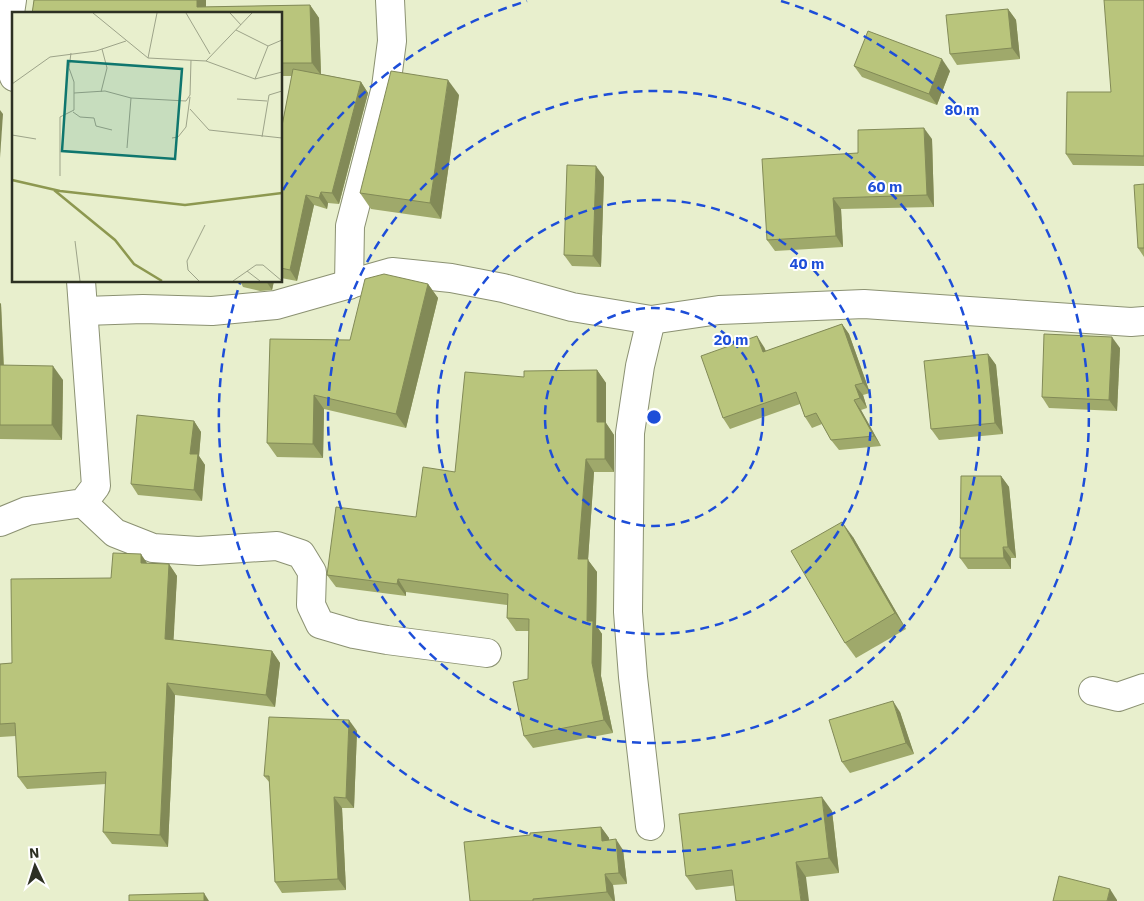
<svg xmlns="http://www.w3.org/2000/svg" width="1144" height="901" font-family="'IBM Plex Sans',sans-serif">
<rect width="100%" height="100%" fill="#e8efcd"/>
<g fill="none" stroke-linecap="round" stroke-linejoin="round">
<defs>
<g id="minor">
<path d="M12,0C8,24 5,54 14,77"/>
<path d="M349,285L350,226L386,87L392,41L390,0"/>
<path d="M85,311L143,309L212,311L276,305L392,272L451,278L503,288L572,307L651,320L719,310L864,304L1131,322L1144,321"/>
<path d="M83,503L115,533L153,548L198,551L277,546L301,554L312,572L311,605L320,624L354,634L387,640L487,653"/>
<path d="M0,522L27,511L83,503L96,486L81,281"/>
<path d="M1093,691L1118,697L1144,688"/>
<path d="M650,826L633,677L628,612L630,433L640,366L651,320"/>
</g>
</defs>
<!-- minor casing -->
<use href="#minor" stroke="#8b9172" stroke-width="30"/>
<!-- minor -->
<use href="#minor" stroke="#fff" stroke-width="28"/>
</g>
<!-- wall -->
<g fill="#9fa96b">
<path d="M34,0H206V7L310,5L319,18L321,74L361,82L368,93L339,204L328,203L327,209L314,205L297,281L281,278V131L292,76H281V14H32Z"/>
<path d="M1144,0V166L1073,165L1066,154L1111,92Z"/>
<path d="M1008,9L1016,20L1020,59L957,65L950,54Z"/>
<path d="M854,66L950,71L937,105L862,77Z"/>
<path d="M459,95L441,219L371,209L360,193Z"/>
<path d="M932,139L934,207L841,209L843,247L775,251L767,240L858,153Z"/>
<path d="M604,177L601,267L572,266L564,255Z"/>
<path d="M1138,248H1144V257Z"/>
<path d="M240,281H274L272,290L260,291L243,287Z"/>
<path d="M428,284L438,298L406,428L324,409L323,458L277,457L267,443L350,340Z"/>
<path d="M0,303L1,304L4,365L63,380L62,440L0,439Z"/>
<path d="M842,324L849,334L870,393L863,395L867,408L861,410L881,446L839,450L831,440L822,424L812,428L805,417L800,404L730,429L723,418L764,347L766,351Z"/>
<path d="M1120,348L1117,411L1049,408L1042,397Z"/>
<path d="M988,354L996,365L1003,434L939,440L931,429Z"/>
<path d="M597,370L606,383V423L614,435V472H594L588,560L597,572L596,625L602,634L601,676L613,733L533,748L524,736L528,679L529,631H516L507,618V605L406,592V596L336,587L327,575L416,517L455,472L524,377Z"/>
<path d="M194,421L201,432L199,456L205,465L202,501L138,495L131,484Z"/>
<path d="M1001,476L1009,487L1016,558H1011V569H968L960,558Z"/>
<path d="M853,537L906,629L856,658L845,643Z"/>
<path d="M148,564H169L177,576L173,640L272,651L280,663L275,707L175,695L168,847L112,844L103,832L106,784L27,789L18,777L16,736L0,737V664L12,663Z"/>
<path d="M900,712L914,754L850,773L842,762Z"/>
<path d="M357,731L354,808H342L346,890L282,893L275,882L270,783L264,776Z"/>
<path d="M832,811L839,873L696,890L686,876Z"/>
<path d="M601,827L609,838V840L623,850L627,884L613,885L615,901H470L530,835Z"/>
</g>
<!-- shaded-wall -->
<g fill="#828a57">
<path d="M197,0H206V14L197,7Z"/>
<path d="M310,5L319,18L321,75L312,63Z"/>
<path d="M1008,9L1016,20L1020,59L1012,48Z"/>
<path d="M942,59L950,71L937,105L929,94Z"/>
<path d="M448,80L459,95L441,219L430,203Z"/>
<path d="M361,82L368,93L339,204L332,193Z"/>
<path d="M0,110L3,114L0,158Z"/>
<path d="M924,128L932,139L934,207L927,195Z"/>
<path d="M596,166L604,177L601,267L593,256Z"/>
<path d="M321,192L328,203L327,209L319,198Z"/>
<path d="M306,195L314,205L297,281L290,270Z"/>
<path d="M833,198L841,209L843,247L836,236Z"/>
<path d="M266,281H274L272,290Z"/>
<path d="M428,284L438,298L406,428L396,414Z"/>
<path d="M0,303L1,304L4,379L0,373Z"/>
<path d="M842,324L849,334L870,393L863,383Z"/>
<path d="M757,336L764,347L770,362L763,352Z"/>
<path d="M1112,337L1120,348L1117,411L1109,400Z"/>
<path d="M988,354L996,365L1003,434L995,423Z"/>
<path d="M53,366L63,380L62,440L52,425Z"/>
<path d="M597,370L606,383V423L614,435V472L605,459L597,422Z"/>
<path d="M855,385L863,395L867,408L860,398Z"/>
<path d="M314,395L324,409L323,458L313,444Z"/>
<path d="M854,400L861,410L881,446L874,436Z"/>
<path d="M194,421L201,432L199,456L205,465L202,501L194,490L190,454Z"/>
<path d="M586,459L594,472L588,560L597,572L596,625L602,634L601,676L613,733L604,720L592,663L587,621L578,559Z"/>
<path d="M1001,476L1009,487L1016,558L1008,547Z"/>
<path d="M842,522L853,537L906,629L895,613Z"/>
<path d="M1003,547L1011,558V569L1004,558Z"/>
<path d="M141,554L149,566L141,563Z"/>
<path d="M169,564L177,576L173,651L165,639Z"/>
<path d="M398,579L406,592V596L397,584Z"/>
<path d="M272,651L280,663L275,707L266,695Z"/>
<path d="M167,683L175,695L168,847L160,835Z"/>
<path d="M893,701L900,712L914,754L906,743Z"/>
<path d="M349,720L357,731L354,808L346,798Z"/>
<path d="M334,797L342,808L346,890L338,879Z"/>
<path d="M822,797L832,811L839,873L829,858Z"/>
<path d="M601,827L609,838L610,852L602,841Z"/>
<path d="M616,839L623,850L627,884L619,873Z"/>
<path d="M796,862L806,877L809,901H801Z"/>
<path d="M605,874L613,885L615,901H613L607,892Z"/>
<path d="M1110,889L1117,900V901H1107Z"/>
<path d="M204,893L209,901H204Z"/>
</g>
<!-- building -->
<g fill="#b9c57c" stroke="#828a57">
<path d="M34,0H197V7L310,5L312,63H281V14H32Z"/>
<path d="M1104,0H1144V156L1066,154L1067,92H1111Z"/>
<path d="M1008,9L1012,48L950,54L946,15Z"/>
<path d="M868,31L942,59L929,94L854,66Z"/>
<path d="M293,69L361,82L332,193L321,192L319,198L306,195L290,270L281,268V131Z"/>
<path d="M391,71L448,80L430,203L360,193Z"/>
<path d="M924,128L927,195L833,198L836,236L767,240L762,159L858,153V130Z"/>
<path d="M567,165L596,166L593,256L564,255Z"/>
<path d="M1144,184V248H1138L1134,185Z"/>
<path d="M384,274L428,284L396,414L314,395L313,444L267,443L270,339L350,340L365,279Z"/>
<path d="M842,324L863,383L855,385L860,398L854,400L874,436L831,440L816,413L805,417L796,392L723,418L701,356L757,336L763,352Z"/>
<path d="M1044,334L1112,337L1109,400L1042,397Z"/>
<path d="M988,354L995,423L931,429L924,361Z"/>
<path d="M0,365L53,366L52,425H0Z"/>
<path d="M597,370V422H605V459H586L578,559H588L587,621H593L592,663L604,720L524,736L513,682L528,679L529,619L507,618L508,594L398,579L397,584L327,575L336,507L416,517L423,467L455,472L465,372L524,377V371Z"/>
<path d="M137,415L194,421L190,454H198L194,490L131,484Z"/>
<path d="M961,476H1001L1008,547H1003L1004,558H960Z"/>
<path d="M842,522L895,613L845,643L791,551Z"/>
<path d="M113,553L141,554V563L169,564L165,639L272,651L266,695L167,683L160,835L103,832L106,772L18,777L15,723L0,724V664L12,663L11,579L111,578Z"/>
<path d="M893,701L906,743L842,762L829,720Z"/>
<path d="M269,717L349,720L346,798L334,797L338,879L275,882L269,776H264Z"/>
<path d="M822,797L829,858L796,862L801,901H736L732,870L686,876L679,814Z"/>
<path d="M601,827L602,841L616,839L619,873L605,874L607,892L533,899V901H470L464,842L530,835V833Z"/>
<path d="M1059,876L1110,889L1107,901H1053Z"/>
<path d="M204,893V901H129V895Z"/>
</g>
<!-- distance rings -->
<g fill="none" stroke="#1d4ed8" stroke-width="2.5" stroke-dasharray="9 6">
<circle cx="654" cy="417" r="109"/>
<circle cx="654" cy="417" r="217"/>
<circle cx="654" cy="417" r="326"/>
<path d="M283 190A435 435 0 0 1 527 1M781 1A435 435 0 1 1 240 283"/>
</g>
<!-- overview -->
<g transform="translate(12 12)">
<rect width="270" height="270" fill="#e8efcd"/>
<path fill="none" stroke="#8d9850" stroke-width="2.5" d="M0,168L48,179L173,193L270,181M42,178L103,228L122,252L150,269"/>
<path fill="none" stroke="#9da389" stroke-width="1" d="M81,1L136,46L194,49L243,67L270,60M174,1L198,42M218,1L229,13M224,18L256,34L270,28M136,46L145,1M194,49L240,1M243,67L256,34M0,72L38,45L84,39L114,29M89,80L95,56L90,37M62,81L93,79L119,86L174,89L178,83L179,48M225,87L255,89M178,97L197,118L270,126M61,100L68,105L82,106L84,114L100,118M0,123L24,127M250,125L257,83L270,79M160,126L166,125L174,115L178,85M115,136L119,86M48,164V105L62,98V70L57,56L59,41M63,229L68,269M235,259L248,269M187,269L176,258L175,249L193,213M221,269L244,253H251L270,269"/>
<path fill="#0f766e" fill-opacity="0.15" stroke="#0f766e" stroke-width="2.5" d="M56,49L170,57L163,147L50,139Z"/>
<rect width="270" height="270" fill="none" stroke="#2d3023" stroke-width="2.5"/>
</g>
<circle cx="654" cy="417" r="8" fill="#1d4ed8" stroke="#fff" stroke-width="2.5"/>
<g font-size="15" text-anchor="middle" font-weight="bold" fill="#1d4ed8" stroke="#fff" stroke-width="4" stroke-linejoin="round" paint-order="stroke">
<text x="962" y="115">80 m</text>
<text x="885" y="192">60 m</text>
<text x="807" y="269">40 m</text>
<text x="731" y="345">20 m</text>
</g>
<!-- north arrow -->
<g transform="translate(35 866) rotate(356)" stroke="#ffffff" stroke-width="4" paint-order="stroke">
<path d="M0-4L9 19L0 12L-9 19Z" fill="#2d3023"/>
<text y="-8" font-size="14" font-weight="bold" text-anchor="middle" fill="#2d3023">N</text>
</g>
</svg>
